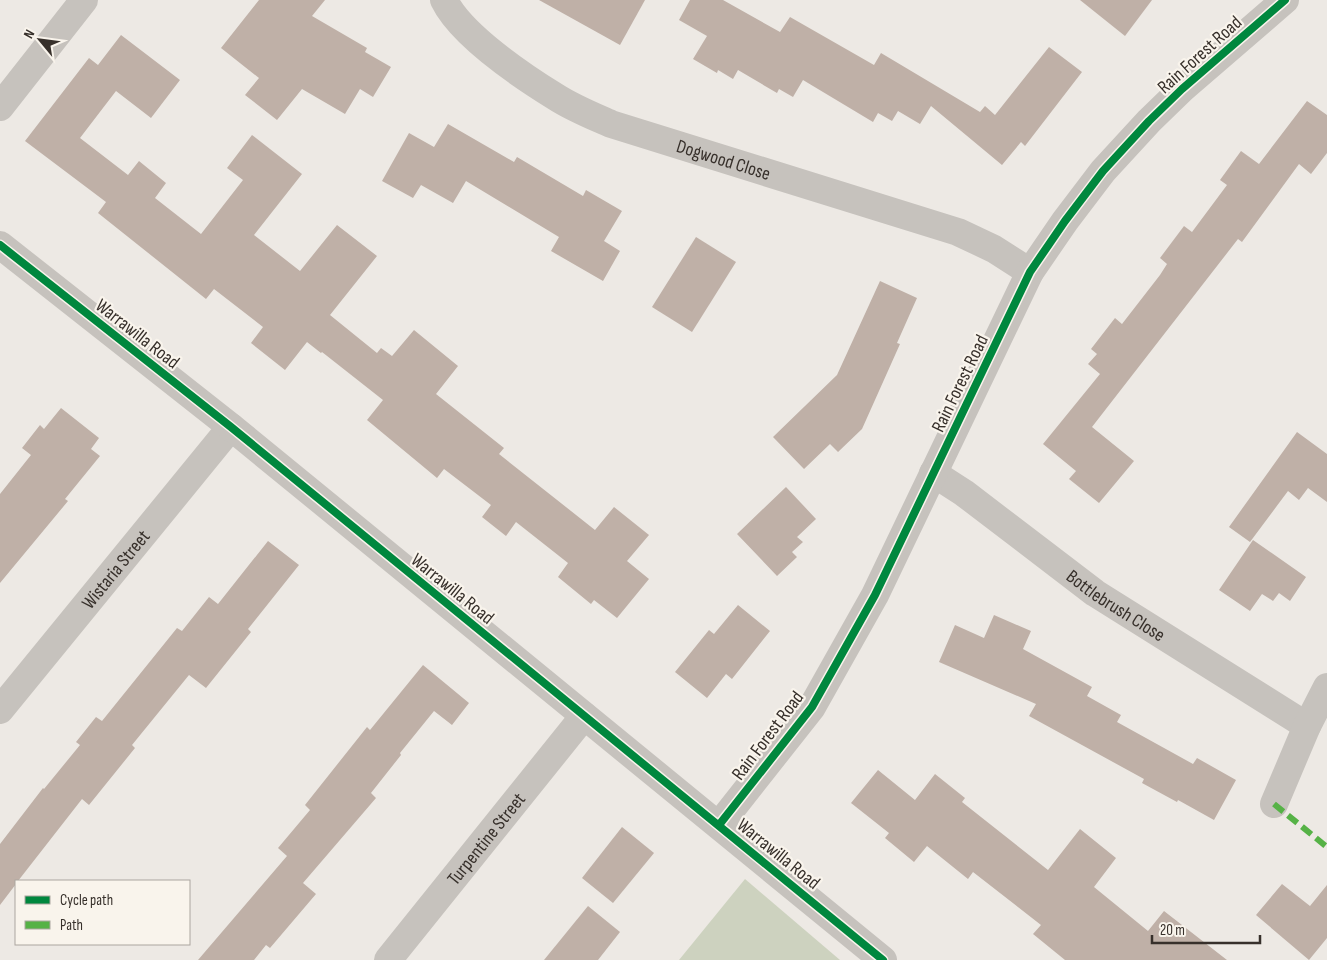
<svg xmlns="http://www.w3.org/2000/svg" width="1327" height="960" font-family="'Sofia Sans Condensed',sans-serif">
<rect width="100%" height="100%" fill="#ede9e4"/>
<!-- green -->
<path fill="#cdd2bf" d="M745,879L840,960H679Z"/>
<!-- building -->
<g fill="#bfb0a7">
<path d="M259,0H325L312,16L367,48L365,52L391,67L373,97L360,89L345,114L302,89L277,120L245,95L259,78L221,48Z"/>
<path d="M539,0H645L620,45Z"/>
<path d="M690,0H723L780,32L790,17L874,65L881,53L980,112L985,106L995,115L1049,47L1082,72L1025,146L1021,142L1002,165L931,106L920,124L898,111L892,121L878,113L873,122L803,80L793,97L779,89L777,93L738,70L733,79L718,70L717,73L693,59L707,36L679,20Z"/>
<path d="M1080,0H1152L1125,36Z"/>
<path d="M121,35L180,80L151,118L116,91L80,138L128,175L139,161L166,183L155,198L201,234L243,180L227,168L252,135L302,174L254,235L300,271L337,225L377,256L330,315L377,353L381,348L392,356L414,330L458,366L436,394L504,448L499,454L595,530L614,507L649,535L627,561L649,579L617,618L594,600L591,604L558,577L568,563L516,522L506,536L482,517L491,505L444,469L437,478L367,420L383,400L322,352L321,353L307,342L285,370L251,343L263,327L214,289L206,299L98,213L106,202L25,141L89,58L98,65Z"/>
<path d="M1307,101L1327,115V153L1311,174L1299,164L1242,242L1238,239L1092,427L1134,461L1099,503L1069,479L1076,471L1043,444L1100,374L1088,364L1097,354L1091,349L1115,318L1122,324L1160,275L1167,264L1160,258L1184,226L1192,232L1227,185L1220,180L1241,151L1259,164Z"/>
<path d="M448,124L514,162L517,157L583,196L586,190L622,211L604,241L620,251L603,281L551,251L559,237L466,181L453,203L421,185L413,198L382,181L409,133L434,147Z"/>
<path d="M696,237L736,262L692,332L652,307Z"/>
<path d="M880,281L917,298L897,343L900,344L862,429L838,452L830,444L804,469L773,437L837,375Z"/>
<path d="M61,408L99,438L91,449L100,456L65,499L68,501L0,583V494L31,455L22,448L40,425L44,429Z"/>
<path d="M1297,432L1327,454V502L1308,488L1299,500L1288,491L1250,542L1229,527Z"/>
<path d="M786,487L816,519L797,537L803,542L792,552L797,557L777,576L737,534Z"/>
<path d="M1253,540L1306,577L1290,601L1279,593L1273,601L1262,594L1250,611L1219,590Z"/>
<path d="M268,541L299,565L248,629L251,632L206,688L189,675L132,745L135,748L89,805L82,799L18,881H16V884L0,905V844L43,788L44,789L80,745L76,742L96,717L102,721L177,628L182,631L209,597L218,604Z"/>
<path d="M738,605L770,631L732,679L726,674L707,698L675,672L709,630L714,634Z"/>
<path d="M994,615L1031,631L1023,649L1092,687L1087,696L1121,715L1117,722L1193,764L1197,758L1236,780L1214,820L1178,800L1177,802L1142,783L1144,779L1029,716L1036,704L939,662L955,625L984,638Z"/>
<path d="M423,665L469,703L452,725L434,711L400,753L401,755L371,793L376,798L303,883L316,894L270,948L266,945L254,960H198L287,856L278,848L310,810L305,805L367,727L370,730Z"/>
<path d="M878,770L915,800L935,774L965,798L962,802L1048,870L1080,829L1116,858L1094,887L1148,931L1164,911L1227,960H1065L1033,934L1041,925L973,872L968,879L927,846L914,862L885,838L889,833L851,803Z"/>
<path d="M622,827L654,853L613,903L582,878Z"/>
<path d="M1282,884L1310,906L1327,885V938L1309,960L1256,915Z"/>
<path d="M588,906L620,932L598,960H544Z"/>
</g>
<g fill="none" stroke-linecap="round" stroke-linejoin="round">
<!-- minor -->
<g stroke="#c6c2bd" stroke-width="28">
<path id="s1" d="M444,0C461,35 522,76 556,97C573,108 593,116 611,124L958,232L994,249L1030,272"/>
<path d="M0,107L84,0"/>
<path id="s2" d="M933,473L964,493L1095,593L1307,726"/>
<path id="s3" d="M0,710L231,427"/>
<path d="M1274,804L1307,726L1327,687"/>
<path d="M719,825L812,707L875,595L1030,272L1065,221L1103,171L1149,121L1182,89L1285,0"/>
</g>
<!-- tertiary -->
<g stroke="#c6c2bd" stroke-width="28">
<path d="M0,245L231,427L883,960"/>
<path id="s4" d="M388,960L584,716"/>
</g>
<!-- quiet -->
<path stroke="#56b246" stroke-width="6" stroke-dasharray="12 6" stroke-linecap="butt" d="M1274,804L1327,847"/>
<defs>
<g id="cycleway">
<path d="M0,245L231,427L883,960"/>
<path d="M719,825L812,707L875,595L1030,272L1065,221L1103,171L1149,121L1182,89L1285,0"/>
</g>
</defs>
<!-- cycleway casing -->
<use href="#cycleway" stroke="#f9f4ec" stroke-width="11"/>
<!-- cycleway -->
<use href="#cycleway" stroke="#00873e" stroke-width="8"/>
</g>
<g text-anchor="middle" stroke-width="4.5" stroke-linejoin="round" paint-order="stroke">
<!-- street labels -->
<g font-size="19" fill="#37302b" stroke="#f9f4ec">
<text transform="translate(1199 54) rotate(-42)" y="7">Rain Forest Road</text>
<text dy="7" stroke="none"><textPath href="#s1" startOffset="329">Dogwood Close</textPath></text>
<text transform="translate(138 333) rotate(38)" y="7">Warrawilla Road</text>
<text transform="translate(959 383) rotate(-64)" y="7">Rain Forest Road</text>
<text dy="7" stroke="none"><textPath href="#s3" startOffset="182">Wistaria Street</textPath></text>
<text transform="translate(453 588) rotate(39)" y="7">Warrawilla Road</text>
<text dy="7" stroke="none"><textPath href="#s2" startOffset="226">Bottlebrush Close</textPath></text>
<text transform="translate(767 735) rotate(-53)" y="7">Rain Forest Road</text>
<text dy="7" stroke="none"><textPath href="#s4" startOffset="156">Turpentine Street</textPath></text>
<text transform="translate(779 853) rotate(39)" y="7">Warrawilla Road</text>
</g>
</g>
<!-- legend -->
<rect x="15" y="880" width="175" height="65" fill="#f9f4ec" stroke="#aba69f"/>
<rect x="25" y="896" width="25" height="8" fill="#00873e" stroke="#aba69f"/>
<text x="60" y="905" font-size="15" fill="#37302b">Cycle path</text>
<rect x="25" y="921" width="25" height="8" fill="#56b246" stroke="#aba69f"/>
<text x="60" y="930" font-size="15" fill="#37302b">Path</text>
<!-- north arrow -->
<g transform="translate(40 40) rotate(299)" stroke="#f9f4ec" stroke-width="4" paint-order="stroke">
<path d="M0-4L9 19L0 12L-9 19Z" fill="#37302b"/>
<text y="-8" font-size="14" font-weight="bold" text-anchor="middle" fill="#37302b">N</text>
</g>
<!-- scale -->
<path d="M1152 935v8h108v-8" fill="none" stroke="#37302b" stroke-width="2.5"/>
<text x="1160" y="935" font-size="15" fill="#37302b" stroke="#f9f4ec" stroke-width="4" paint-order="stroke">20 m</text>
</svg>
